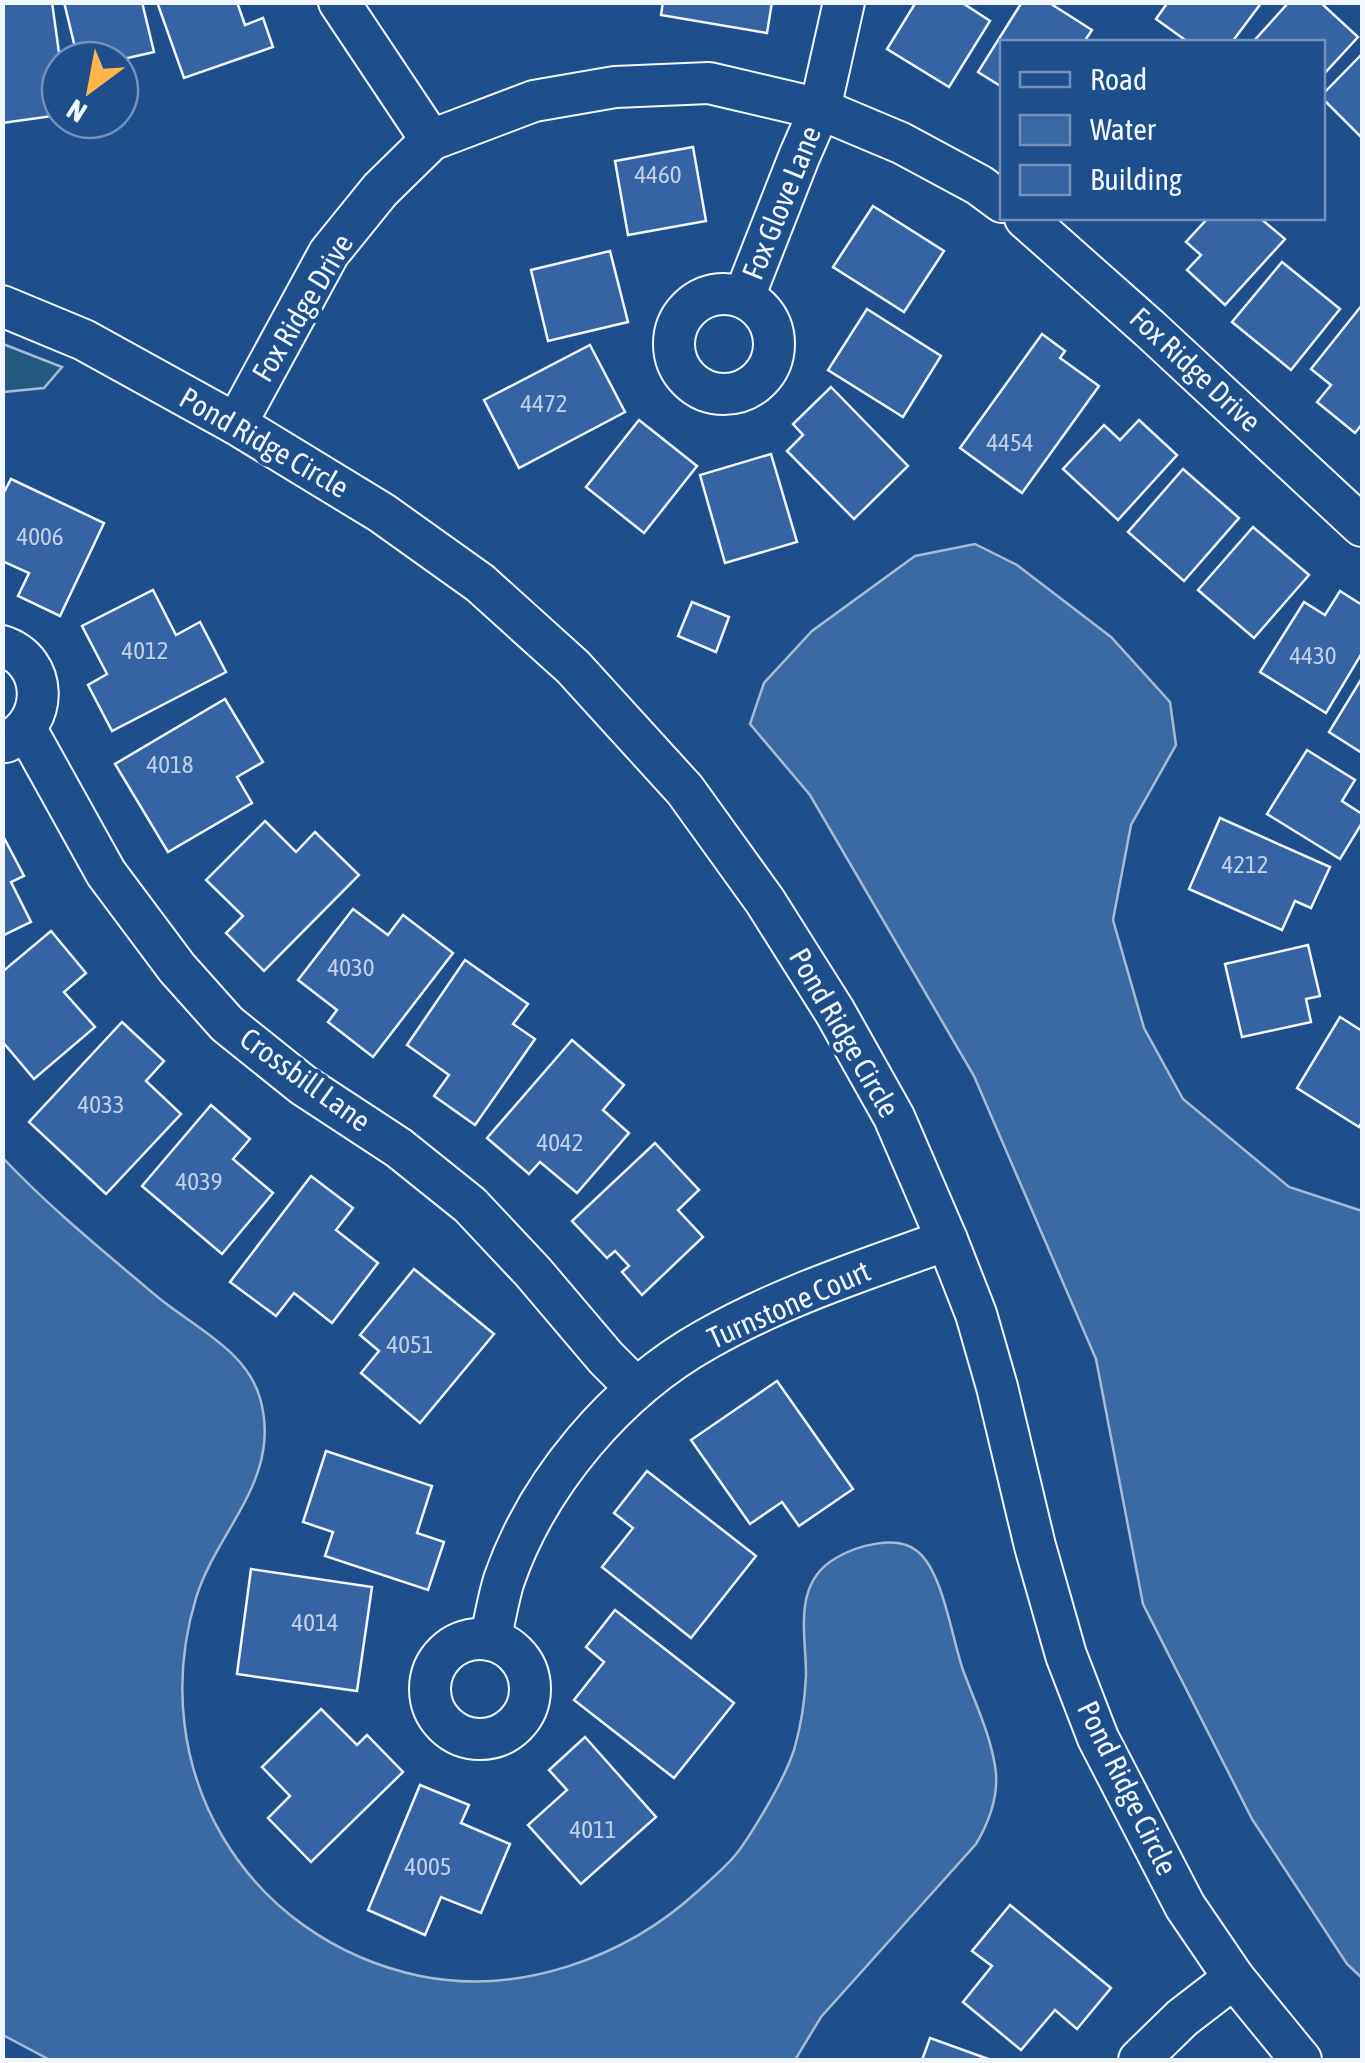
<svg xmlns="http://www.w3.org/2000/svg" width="1365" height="2063" font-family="'Asap Condensed',sans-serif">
<rect width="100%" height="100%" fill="#1f4e8c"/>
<!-- green -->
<path fill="#245a82" stroke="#a8bbd7" stroke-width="2.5" d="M3,344L62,367L44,388L3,392Z"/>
<!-- water -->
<g fill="#3b69a3" stroke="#a8bbd7" stroke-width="2.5">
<path d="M975,544L1017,565L1111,637L1170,702L1176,745L1131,825L1113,920L1144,1028L1183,1099L1289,1187L1362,1211V1978L1347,1964L1252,1819L1143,1604L1096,1359L974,1076L810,795L750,724L764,683L812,631L915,556Z"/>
<path d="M2,1157C49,1207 102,1250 154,1294C190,1325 246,1349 260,1398C283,1479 217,1529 196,1598C144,1769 245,1939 420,1976C519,1996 625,1958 698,1891C711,1879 726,1867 737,1853C748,1839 757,1823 766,1808C777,1789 787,1771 794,1750C801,1726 805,1700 806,1675C806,1633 792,1583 836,1558C856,1546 897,1534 917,1551C943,1571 952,1639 963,1670C975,1703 992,1737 996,1773C998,1799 989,1822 976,1844L821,2017L795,2060H50L3,2035Z"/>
</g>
<!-- building -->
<g fill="#3563a3" stroke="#f2f6ff" stroke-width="2.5">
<path d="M10,2H52L60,60V115L2,123V4Z"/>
<path d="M64,2H142L154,52L119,60H78Z"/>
<path d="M157,2H237L245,25L263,18L273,47L184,78Z"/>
<path d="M663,2H772L767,33L661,15Z"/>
<path d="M916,2H961L990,21L949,87L887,49Z"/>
<path d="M1022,2H1048L1092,30L1084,42H1002V87L978,72Z"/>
<path d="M1168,2H1262L1232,42H1188L1156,19Z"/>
<path d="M1289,2H1320L1358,37L1322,76V42H1253Z"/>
<path d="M1362,54V138L1322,98V95Z"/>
<path d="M693,147L706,221L628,235L615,161Z"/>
<path d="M873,206L944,251L904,312L833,267Z"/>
<path d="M1208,218H1260L1285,239L1225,305L1187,270L1201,255L1186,242Z"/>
<path d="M610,251L628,322L548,341L531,270Z"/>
<path d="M1282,262L1340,309L1291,370L1232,322Z"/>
<path d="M1362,305V424L1355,433L1317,402L1331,385L1311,369Z"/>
<path d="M867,309L941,356L903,417L828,370Z"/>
<path d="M1042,334L1065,351L1060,358L1099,386L1022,493L960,448Z"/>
<path d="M590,345L625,412L519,468L484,400Z"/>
<path d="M831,387L908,466L854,519L787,451L803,435L793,424Z"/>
<path d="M639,420L697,466L644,533L586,487Z"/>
<path d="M1139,420L1177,455L1118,520L1063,469L1104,425L1120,440Z"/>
<path d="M771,454L797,542L725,563L700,475Z"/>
<path d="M1183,469L1239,518L1184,581L1128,532Z"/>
<path d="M11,479L104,523L60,616L18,596L29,573L2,561V496Z"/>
<path d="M1253,527L1309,575L1254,638L1198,590Z"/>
<path d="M153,590L176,635L200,622L226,672L112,731L88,685L107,674L82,626Z"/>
<path d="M1340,591L1362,605V653L1326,713L1260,672L1304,602L1325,615Z"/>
<path d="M692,602L729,617L716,652L678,636Z"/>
<path d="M1362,678V753L1329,732Z"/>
<path d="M225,699L263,762L237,777L252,803L168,852L115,764Z"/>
<path d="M1307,750L1355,780L1342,801L1362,814V823L1340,859L1267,814Z"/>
<path d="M1220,818L1330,867L1311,908L1295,901L1282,930L1189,889Z"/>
<path d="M265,821L296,852L315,832L359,875L264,971L226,933L243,916L206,880Z"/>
<path d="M2,834L24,876L11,882L31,922L2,936Z"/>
<path d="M353,909L388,935L403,915L453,953L373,1057L328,1022L337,1010L298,980Z"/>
<path d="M51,931L86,973L64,992L95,1027L34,1079L2,1041V972Z"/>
<path d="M1308,945L1320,996L1306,999L1311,1022L1242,1037L1225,964Z"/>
<path d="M465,960L528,1004L513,1024L535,1039L475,1125L434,1096L449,1075L407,1045Z"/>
<path d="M1340,1017L1362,1031V1122L1359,1127L1297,1088Z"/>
<path d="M122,1022L164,1061L146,1081L181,1114L106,1194L29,1122Z"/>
<path d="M572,1040L624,1085L603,1110L629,1133L577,1193L540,1162L529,1174L487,1138Z"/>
<path d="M211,1105L250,1139L233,1159L273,1193L222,1254L142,1186Z"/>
<path d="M655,1143L699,1190L678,1210L703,1237L642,1295L622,1272L629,1266L615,1251L607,1258L572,1221Z"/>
<path d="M311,1176L353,1208L336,1230L378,1263L332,1323L294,1293L276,1316L230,1282Z"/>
<path d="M414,1269L494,1334L420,1423L361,1373L379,1351L360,1335Z"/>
<path d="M777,1381L853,1489L799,1526L782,1502L750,1524L691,1440Z"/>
<path d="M326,1451L432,1486L417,1533L444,1542L428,1590L325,1556L333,1532L303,1522Z"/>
<path d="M647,1471L756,1556L691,1638L602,1567L633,1528L614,1513Z"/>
<path d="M251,1569L372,1587L357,1691L237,1674Z"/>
<path d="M615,1610L734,1703L674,1778L574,1700L604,1662L586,1647Z"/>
<path d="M321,1709L357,1745L367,1735L403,1772L311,1862L268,1818L290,1796L262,1767Z"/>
<path d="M585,1737L656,1817L581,1884L528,1825L567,1790L549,1770Z"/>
<path d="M420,1785L469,1805L461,1823L510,1844L481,1913L441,1897L425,1935L368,1910Z"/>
<path d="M1010,1905L1111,1988L1077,2029L1055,2010L1021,2050L963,2002L992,1966L972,1951Z"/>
<path d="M930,2038L991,2060H922Z"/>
</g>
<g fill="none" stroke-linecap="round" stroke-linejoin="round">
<defs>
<g id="minor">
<path d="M339,2L431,140"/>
<path d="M1025,218L1150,329L1362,526"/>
<circle cx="724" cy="344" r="50"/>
<path d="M744,297L799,157L820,109L844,2"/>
<path d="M2,306L84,340L236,424L382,513L480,583L573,667L685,790L765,901L835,1012L894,1117L947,1240L976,1314L997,1387L1035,1546L1066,1655L1098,1738L1185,1906L1234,1978L1301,2060"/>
<path d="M236,424L329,253L380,190L431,140L534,101L615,87L709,83L820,109L901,143L979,185L1002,202"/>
<path d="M2,646C49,661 49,723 6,742"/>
<path d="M26,729L106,873L177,968L227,1024L303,1085L399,1148L470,1205L533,1272L606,1358L636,1388"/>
<circle cx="480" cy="1689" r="50"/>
<path d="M490,1640C495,1620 498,1599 504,1580C538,1482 617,1389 707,1339C782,1296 867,1269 947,1240"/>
<path d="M1139,2060L1182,2018L1234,1978"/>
</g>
</defs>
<!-- minor casing -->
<use href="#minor" stroke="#f2f6ff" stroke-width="44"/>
<!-- minor -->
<use href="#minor" stroke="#1f4e8c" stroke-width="40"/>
</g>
<g text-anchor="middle" stroke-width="8" stroke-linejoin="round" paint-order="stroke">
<!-- number labels -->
<g font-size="25" fill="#c3d1e8">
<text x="658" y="183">4460</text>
<text x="544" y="412">4472</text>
<text x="1010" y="451">4454</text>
<text x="40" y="545">4006</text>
<text x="145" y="659">4012</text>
<text x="1313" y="664">4430</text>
<text x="170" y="773">4018</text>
<text x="1245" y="873">4212</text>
<text x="351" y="976">4030</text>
<text x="101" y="1113">4033</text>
<text x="560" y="1151">4042</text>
<text x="199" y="1190">4039</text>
<text x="410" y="1353">4051</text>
<text x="315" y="1631">4014</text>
<text x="593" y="1838">4011</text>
<text x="428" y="1875">4005</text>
</g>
<!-- street labels -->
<g font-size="30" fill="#f2f6ff" stroke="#1f4e8c">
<text transform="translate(782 203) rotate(-68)" y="10">Fox Glove Lane</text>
<text transform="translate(303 308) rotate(-59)" y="10">Fox Ridge Drive</text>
<text transform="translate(1195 370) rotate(43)" y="10">Fox Ridge Drive</text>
<text transform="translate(264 443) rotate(30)" y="10">Pond Ridge Circle</text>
<text transform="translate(844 1033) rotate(60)" y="10">Pond Ridge Circle</text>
<text transform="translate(305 1080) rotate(36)" y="10">Crossbill Lane</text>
<text transform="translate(789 1305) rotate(-24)" y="10">Turnstone Court</text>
<text transform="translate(1127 1788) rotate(64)" y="10">Pond Ridge Circle</text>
</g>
</g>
<!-- border -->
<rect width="1365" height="2063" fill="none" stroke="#f2f6ff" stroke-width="10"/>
<!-- legend -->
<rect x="1000" y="40" width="325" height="180" fill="#1f4e8c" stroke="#7391ba" stroke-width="2.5"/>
<rect x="1020" y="72" width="50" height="15" fill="#1f4e8c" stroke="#7391ba" stroke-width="2.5"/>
<text x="1090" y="90" font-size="30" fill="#f2f6ff">Road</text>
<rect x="1020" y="115" width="50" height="30" fill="#3b69a3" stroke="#7391ba" stroke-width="2.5"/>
<text x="1090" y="140" font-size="30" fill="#f2f6ff">Water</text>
<rect x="1020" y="165" width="50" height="30" fill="#3563a3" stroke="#7391ba" stroke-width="2.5"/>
<text x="1090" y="190" font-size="30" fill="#f2f6ff">Building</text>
<!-- north arrow -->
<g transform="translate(90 90) rotate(212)"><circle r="48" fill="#1f4e8c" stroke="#7391ba" stroke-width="2.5"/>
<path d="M0-8L18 38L0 25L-18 38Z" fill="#ffb74d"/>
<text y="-15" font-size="28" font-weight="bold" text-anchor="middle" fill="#f2f6ff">N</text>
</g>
</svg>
